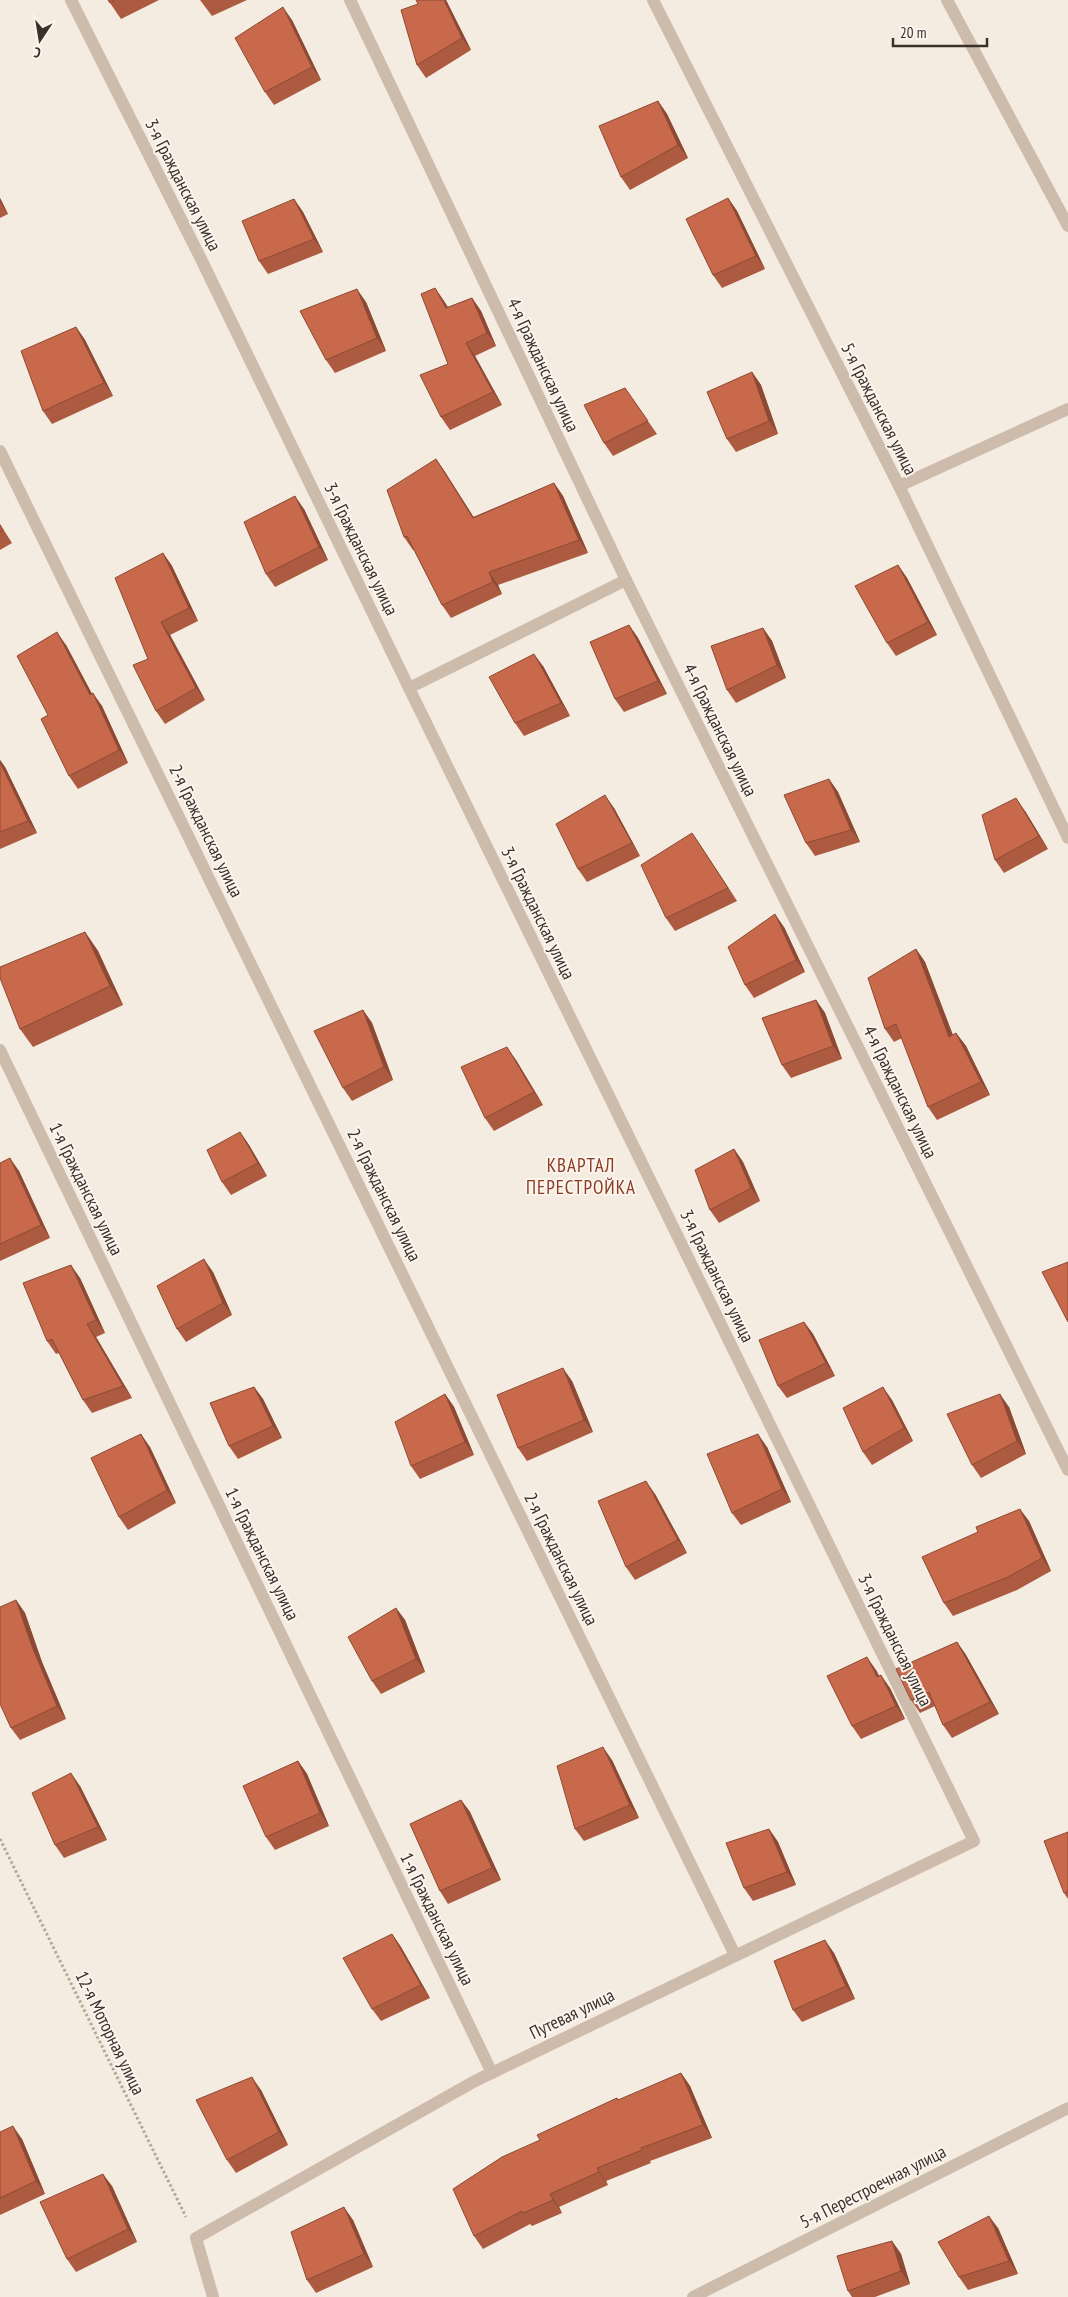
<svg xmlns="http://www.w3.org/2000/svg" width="1068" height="2297" font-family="'PT Sans Narrow',sans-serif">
<rect width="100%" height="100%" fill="#f4ebe1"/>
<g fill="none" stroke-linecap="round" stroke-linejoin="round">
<!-- path -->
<path stroke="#b9a596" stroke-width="3" stroke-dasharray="2.5 2.5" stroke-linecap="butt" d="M0,1839L186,2217"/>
<!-- street -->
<g stroke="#cdbbac" stroke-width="12">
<path d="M71,0L202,261L409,688L974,1841L475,2081L196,2238L213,2297"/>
<path d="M350,0L626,580L1068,1470"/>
<path d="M653,0L899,486L1068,838"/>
<path d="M947,0L1068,226"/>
<path d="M0,451L735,1955"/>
<path d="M899,486L1068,409"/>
<path d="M409,688L626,580"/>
<path d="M0,1050L492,2073"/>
<path d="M693,2297L1068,2108"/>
</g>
</g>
<!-- wall -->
<g fill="#ac5a40">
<path d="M108,0H159L121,19Z"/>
<path d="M200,0H247L212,16Z"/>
<path d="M446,0L471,50L426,78L417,65Z"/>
<path d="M292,20L321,80L274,105L265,92Z"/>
<path d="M658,101L667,114L688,158L630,190L621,177Z"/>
<path d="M0,198L8,214L0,218Z"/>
<path d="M728,198L737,211L765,269L722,288L713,275Z"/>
<path d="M294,199L303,212L323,252L268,274L259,261Z"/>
<path d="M435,288L448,307L472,298L481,311L496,346L475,356L502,405L450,430L441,417L448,364Z"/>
<path d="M366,302L386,351L335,373L326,360Z"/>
<path d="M76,327L85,340L113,396L52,424L43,411Z"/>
<path d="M752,372L761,385L778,434L736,452L727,439Z"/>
<path d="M625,388L657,434L613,456L604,443Z"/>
<path d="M436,459L445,472L473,517L554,483L563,496L588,553L498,585L502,594L451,618L442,605L414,550H413L404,537Z"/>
<path d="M304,509L328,560L275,587L266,574Z"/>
<path d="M0,524L12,543L0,550Z"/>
<path d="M163,553L172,566L198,621L170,635L205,700L165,724L156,711L148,659Z"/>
<path d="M898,565L907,578L937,635L896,656L887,643Z"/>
<path d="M629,625L638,638L667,694L624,712L615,699Z"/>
<path d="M763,628L772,641L786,678L736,703L727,690Z"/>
<path d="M66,645L92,694L102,706L128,763L78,789L69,776L48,715Z"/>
<path d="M543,666L570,716L524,736L515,723Z"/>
<path d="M0,760L5,767L37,833L0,849Z"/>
<path d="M829,779L838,792L860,842L815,856L806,843Z"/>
<path d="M614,808L640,856L587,882L578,869Z"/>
<path d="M1025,811L1048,849L1004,873L995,860Z"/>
<path d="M692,833L737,901L675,931L666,918Z"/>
<path d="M784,927L805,972L754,998L745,985Z"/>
<path d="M85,932L98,951L123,1005L33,1047L20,1029Z"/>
<path d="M916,949L925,962L953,1035L956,1033L966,1046L990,1095L937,1120L928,1107L902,1038L894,1042L885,1029Z"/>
<path d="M816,1000L825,1013L842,1059L791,1078L782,1065Z"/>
<path d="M363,1010L372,1023L393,1080L352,1101L343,1088Z"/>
<path d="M516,1060L543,1105L494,1131L485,1118Z"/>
<path d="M240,1132L249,1145L267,1176L231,1195L222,1182Z"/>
<path d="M734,1149L743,1162L760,1201L719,1223L710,1210Z"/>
<path d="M0,1163L19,1171L50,1238L0,1261Z"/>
<path d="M213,1272L232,1315L186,1342L177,1329Z"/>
<path d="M80,1278L105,1333L96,1337L132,1398L92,1413L83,1400L59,1353L56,1354L47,1341Z"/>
<path d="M804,1322L813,1334L835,1376L787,1398L778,1386Z"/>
<path d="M572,1381L593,1432L527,1461L518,1448Z"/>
<path d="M254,1387L263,1399L282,1438L238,1459L229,1446Z"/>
<path d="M445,1394L454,1407L474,1455L420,1479L411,1466Z"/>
<path d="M892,1400L913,1441L872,1465L863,1452Z"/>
<path d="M1009,1407L1026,1454L981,1478L972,1465Z"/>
<path d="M150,1447L176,1503L128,1530L119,1517Z"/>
<path d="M767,1447L791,1502L741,1525L732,1513Z"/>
<path d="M655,1494L687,1553L635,1580L626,1567Z"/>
<path d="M1029,1521L1051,1571L1017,1590L953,1616L944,1603Z"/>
<path d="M16,1600L25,1613L42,1662L66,1719L20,1740L11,1728Z"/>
<path d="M396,1608L405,1620L425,1672L381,1694L372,1681Z"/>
<path d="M957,1642L966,1655L999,1714L952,1738L943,1725L935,1706L920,1713L911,1700Z"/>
<path d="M876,1670L879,1676L890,1688L905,1719L861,1739L852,1726Z"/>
<path d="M612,1760L639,1818L584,1841L575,1829Z"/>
<path d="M298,1761L307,1774L329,1826L275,1850L266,1837Z"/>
<path d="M80,1786L107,1840L64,1858L55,1845Z"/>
<path d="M461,1800L470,1812L501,1880L448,1904L440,1891Z"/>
<path d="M769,1829L778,1842L796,1885L753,1901L744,1888Z"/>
<path d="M1068,1832V1899L1064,1893Z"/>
<path d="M392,1934L401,1947L430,1998L381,2021L372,2009Z"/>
<path d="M834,1953L855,1999L802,2022L793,2010Z"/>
<path d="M681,2073L690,2086L712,2138L650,2161L651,2163L606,2181L608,2185L559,2207L562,2213L532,2226L530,2224L483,2249L474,2236L540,2140L617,2098L619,2100Z"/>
<path d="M261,2090L288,2145L236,2173L227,2160Z"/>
<path d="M0,2132L22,2139L45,2194L0,2215Z"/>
<path d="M112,2186L137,2242L76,2272L67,2259Z"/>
<path d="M353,2220L373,2267L316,2293L307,2280Z"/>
<path d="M998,2228L1018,2274L968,2290L959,2277Z"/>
<path d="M892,2241L901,2254L910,2284L875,2297H852L848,2291Z"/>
</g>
<!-- shaded-wall -->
<g fill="#8c4a34">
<path d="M444,0H446L471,50L462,38Z"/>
<path d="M283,7L292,20L321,80L312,67Z"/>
<path d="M658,101L667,114L688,158L678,145Z"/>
<path d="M0,198L8,214L0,202Z"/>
<path d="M728,198L737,211L765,269L756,256Z"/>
<path d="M294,199L303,212L323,252L314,239Z"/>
<path d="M435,288L444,301L455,321L446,308Z"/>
<path d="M357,289L366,302L386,351L377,338Z"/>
<path d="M472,298L481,311L496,346L487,333Z"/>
<path d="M76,327L85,340L113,396L104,383Z"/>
<path d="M466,343L475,356L502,405L493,392Z"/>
<path d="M752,372L761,385L778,434L769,421Z"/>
<path d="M436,459L445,472L482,530L473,518Z"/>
<path d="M554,483L563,496L588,553L579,540Z"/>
<path d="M295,496L304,509L328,560L319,547Z"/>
<path d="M163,553L172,566L198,621L189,608Z"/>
<path d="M898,565L907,578L937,635L928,622Z"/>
<path d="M489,572L498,585L502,594L493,582Z"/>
<path d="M161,622L170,635L205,700L196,688Z"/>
<path d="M629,625L638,638L667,694L658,681Z"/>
<path d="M763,628L772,641L786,678L777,665Z"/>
<path d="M57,632L66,645L99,707L90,695Z"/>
<path d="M534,654L543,666L570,716L561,703Z"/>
<path d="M93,693L102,706L128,763L119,750Z"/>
<path d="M0,760L5,767L37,833L28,821L0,762Z"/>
<path d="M829,779L838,792L860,842L851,830Z"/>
<path d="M605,795L614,808L640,856L632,843Z"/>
<path d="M1016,798L1025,811L1048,849L1039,836Z"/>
<path d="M692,833L701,846L737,901L728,888Z"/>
<path d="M775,914L784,927L805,972L796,960Z"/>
<path d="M85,932L98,951L123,1005L110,986Z"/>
<path d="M916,949L925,962L958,1049L949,1037Z"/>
<path d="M816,1000L825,1013L842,1059L833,1046Z"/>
<path d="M363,1010L372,1023L393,1080L384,1067Z"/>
<path d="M956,1033L966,1046L990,1095L981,1082Z"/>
<path d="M507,1047L516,1060L543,1105L534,1092Z"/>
<path d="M240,1132L249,1145L267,1176L258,1163Z"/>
<path d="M734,1149L743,1162L760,1201L751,1188Z"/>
<path d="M10,1158L19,1171L50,1238L41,1225Z"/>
<path d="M204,1259L213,1272L232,1315L223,1303Z"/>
<path d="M71,1265L80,1278L105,1333L96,1320Z"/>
<path d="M804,1322L813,1334L835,1376L826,1363Z"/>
<path d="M87,1324L96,1337L132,1398L123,1386Z"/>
<path d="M563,1368L572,1381L593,1432L584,1420Z"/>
<path d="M254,1387L263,1399L282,1438L273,1426Z"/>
<path d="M883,1387L892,1400L913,1441L904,1428Z"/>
<path d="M445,1394L454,1407L474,1455L465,1442Z"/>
<path d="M1000,1394L1009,1407L1026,1454L1017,1441Z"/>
<path d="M141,1434L150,1447L176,1503L167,1490Z"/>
<path d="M758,1434L767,1447L791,1502L782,1489Z"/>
<path d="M646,1481L655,1494L687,1553L678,1540Z"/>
<path d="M1020,1509L1029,1521L1051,1571L1042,1558Z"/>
<path d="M16,1600L25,1613L42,1662L66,1719L57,1706L33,1649Z"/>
<path d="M396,1608L405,1620L425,1672L416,1659Z"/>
<path d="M957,1642L966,1655L999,1714L990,1702Z"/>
<path d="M867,1657L876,1670L886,1689L877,1677Z"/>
<path d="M881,1675L890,1688L905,1719L896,1706Z"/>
<path d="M603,1747L612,1760L639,1818L630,1805Z"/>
<path d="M298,1761L307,1774L329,1826L320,1813Z"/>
<path d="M71,1773L80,1786L107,1840L98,1827Z"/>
<path d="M461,1800L470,1812L501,1880L492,1868Z"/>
<path d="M769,1829L778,1842L796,1885L787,1872Z"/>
<path d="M392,1934L401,1947L430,1998L421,1985Z"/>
<path d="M825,1940L834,1953L855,1999L846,1986Z"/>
<path d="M681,2073L690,2086L712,2138L703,2125Z"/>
<path d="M252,2077L261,2090L288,2145L279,2132Z"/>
<path d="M13,2126L22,2139L45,2194L36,2181Z"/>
<path d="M597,2168L606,2181L608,2185L599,2172Z"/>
<path d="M103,2174L112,2186L137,2242L128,2229Z"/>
<path d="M550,2194L559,2207L562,2213L553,2200Z"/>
<path d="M344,2207L353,2220L373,2267L364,2254Z"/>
<path d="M989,2216L998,2228L1018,2274L1009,2261Z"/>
<path d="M892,2241L901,2254L910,2284L901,2271Z"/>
</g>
<!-- building -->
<g fill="#c8694b" stroke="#8c4a34">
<path d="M108,0H115L110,3Z"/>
<path d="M416,0H444L462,38L417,65L401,10L418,4Z"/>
<path d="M283,7L312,67L265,92L235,38Z"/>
<path d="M658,101L678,145L621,177L599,126Z"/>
<path d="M728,198L756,256L713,275L686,219Z"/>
<path d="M294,199L314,239L259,261L242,221Z"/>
<path d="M435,288L446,308L472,298L487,333L466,343L493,392L441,417L420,375L448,364L421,294Z"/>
<path d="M357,289L377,338L326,360L300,311Z"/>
<path d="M76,327L104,383L43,411L21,351Z"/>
<path d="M752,372L769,421L727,439L707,392Z"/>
<path d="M625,388L648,421L604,443L584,405Z"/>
<path d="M436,459L473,518L554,483L579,540L489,572L493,582L442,605L407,536L404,537L387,490Z"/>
<path d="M295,496L319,547L266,574L244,522Z"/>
<path d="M0,525L3,530L0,532Z"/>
<path d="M163,553L189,608L161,622L196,688L156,711L133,665L148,659L115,578Z"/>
<path d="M898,565L928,622L887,643L855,586Z"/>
<path d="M629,625L658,681L615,699L590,642Z"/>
<path d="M763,628L777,665L727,690L711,646Z"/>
<path d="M57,632L90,695L93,693L119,750L69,776L41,719L48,715L17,656Z"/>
<path d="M534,654L561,703L515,723L489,677Z"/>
<path d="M0,762L28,821L0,832Z"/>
<path d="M829,779L851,830L806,843L784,795Z"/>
<path d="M605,795L632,843L578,869L556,824Z"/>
<path d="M1016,798L1039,836L995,860L982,815Z"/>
<path d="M692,833L728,888L666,918L641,865Z"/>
<path d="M775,914L796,960L745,985L728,947Z"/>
<path d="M85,932L110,986L20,1029L0,978V967Z"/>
<path d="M916,949L949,1037L956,1033L981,1082L928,1107L896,1024L885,1029L868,978Z"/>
<path d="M816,1000L833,1046L782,1065L762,1018Z"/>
<path d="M363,1010L384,1067L343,1088L314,1031Z"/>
<path d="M507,1047L534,1092L485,1118L461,1067Z"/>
<path d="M240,1132L258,1163L222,1182L207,1150Z"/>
<path d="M734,1149L751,1188L710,1210L695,1170Z"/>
<path d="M10,1158L41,1225L0,1244V1163Z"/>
<path d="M204,1259L223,1303L177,1329L157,1286Z"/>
<path d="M1068,1262V1322L1042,1272Z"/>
<path d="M71,1265L96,1320L87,1324L123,1386L83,1400L52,1339L47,1341L23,1283Z"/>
<path d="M804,1322L826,1363L778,1386L759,1340Z"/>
<path d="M563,1368L584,1420L518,1448L497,1395Z"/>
<path d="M254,1387L273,1426L229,1446L210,1403Z"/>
<path d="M883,1387L904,1428L863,1452L843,1408Z"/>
<path d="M445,1394L465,1442L411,1466L395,1422Z"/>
<path d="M1000,1394L1017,1441L972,1465L947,1414Z"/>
<path d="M141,1434L167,1490L119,1517L91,1458Z"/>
<path d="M758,1434L782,1489L732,1513L707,1454Z"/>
<path d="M646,1481L678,1540L626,1567L598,1501Z"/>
<path d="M1020,1509L1042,1558L1008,1577L944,1603L922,1557L978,1532L976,1527Z"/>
<path d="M16,1600L33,1649L57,1706L11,1728L0,1704V1607Z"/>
<path d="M396,1608L416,1659L372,1681L348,1637Z"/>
<path d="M957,1642L990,1702L943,1725L929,1692L911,1700L896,1669Z"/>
<path d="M867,1657L877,1677L881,1675L896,1706L852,1726L827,1676Z"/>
<path d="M603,1747L630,1805L575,1829L557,1766Z"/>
<path d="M298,1761L320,1813L266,1837L243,1786Z"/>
<path d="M71,1773L98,1827L55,1845L32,1793Z"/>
<path d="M461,1800L492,1868L440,1891L410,1824Z"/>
<path d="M769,1829L787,1872L744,1888L726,1843Z"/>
<path d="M1068,1832V1891L1064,1893L1044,1841Z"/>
<path d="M392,1934L421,1985L372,2009L343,1958Z"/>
<path d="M825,1940L846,1986L793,2010L774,1961Z"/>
<path d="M681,2073L703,2125L641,2148L642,2150L597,2168L599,2172L550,2194L553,2200L523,2213L522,2211L474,2236L453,2189L502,2157L540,2140L537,2135L617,2098L618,2100Z"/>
<path d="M252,2077L279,2132L227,2160L196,2100Z"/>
<path d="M13,2126L36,2181L0,2198V2132Z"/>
<path d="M103,2174L128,2229L67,2259L40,2202Z"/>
<path d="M344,2207L364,2254L307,2280L291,2232Z"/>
<path d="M989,2216L1009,2261L959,2277L938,2242Z"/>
<path d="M892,2241L901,2271L848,2291L837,2256Z"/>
</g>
<g text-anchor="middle" stroke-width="4" stroke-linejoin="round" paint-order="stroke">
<!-- street labels -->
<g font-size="18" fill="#3b302b" stroke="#fbf5ee">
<text transform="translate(183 185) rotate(63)" y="6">3-я Гражданская улица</text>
<text transform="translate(543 365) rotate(65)" y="6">4-я Гражданская улица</text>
<text transform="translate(879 409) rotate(63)" y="6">5-я Гражданская улица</text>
<text transform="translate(361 549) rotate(64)" y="6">3-я Гражданская улица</text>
<text transform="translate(720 730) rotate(64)" y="6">4-я Гражданская улица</text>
<text transform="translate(206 831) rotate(64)" y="6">2-я Гражданская улица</text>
<text transform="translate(538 913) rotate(64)" y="6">3-я Гражданская улица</text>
<text transform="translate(900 1092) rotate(64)" y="6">4-я Гражданская улица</text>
<text transform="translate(86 1189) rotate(64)" y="6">1-я Гражданская улица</text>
<text transform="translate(384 1195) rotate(64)" y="6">2-я Гражданская улица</text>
<text transform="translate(717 1276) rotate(64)" y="6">3-я Гражданская улица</text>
<text transform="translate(262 1554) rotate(64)" y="6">1-я Гражданская улица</text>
<text transform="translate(561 1559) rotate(64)" y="6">2-я Гражданская улица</text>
<text transform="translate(895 1640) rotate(64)" y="6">3-я Гражданская улица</text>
<text transform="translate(437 1919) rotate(64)" y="6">1-я Гражданская улица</text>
<text transform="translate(572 2014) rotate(-26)" y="6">Путевая улица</text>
<text transform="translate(110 2033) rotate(64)" y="6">12-я Моторная улица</text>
<text transform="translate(873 2187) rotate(-27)" y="6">5-я Перестроечная улица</text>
</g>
<!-- neighbourhood labels -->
<g font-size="19" letter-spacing="1" fill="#8c3b22" stroke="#fbf5ee">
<text x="581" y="1172">КВАРТАЛ<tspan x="581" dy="22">ПЕРЕСТРОЙКА</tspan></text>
</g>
</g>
<!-- north arrow -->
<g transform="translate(40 40) rotate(192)" stroke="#fbf5ee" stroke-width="4" paint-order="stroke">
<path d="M0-4L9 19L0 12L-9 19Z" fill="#3b302b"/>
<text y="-8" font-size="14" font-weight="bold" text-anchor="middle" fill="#3b302b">С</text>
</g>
<!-- scale -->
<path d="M893 38v8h94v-8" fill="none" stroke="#3b302b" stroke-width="2.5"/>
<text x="900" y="38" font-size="15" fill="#3b302b" stroke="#fbf5ee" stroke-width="4" paint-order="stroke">20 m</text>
</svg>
